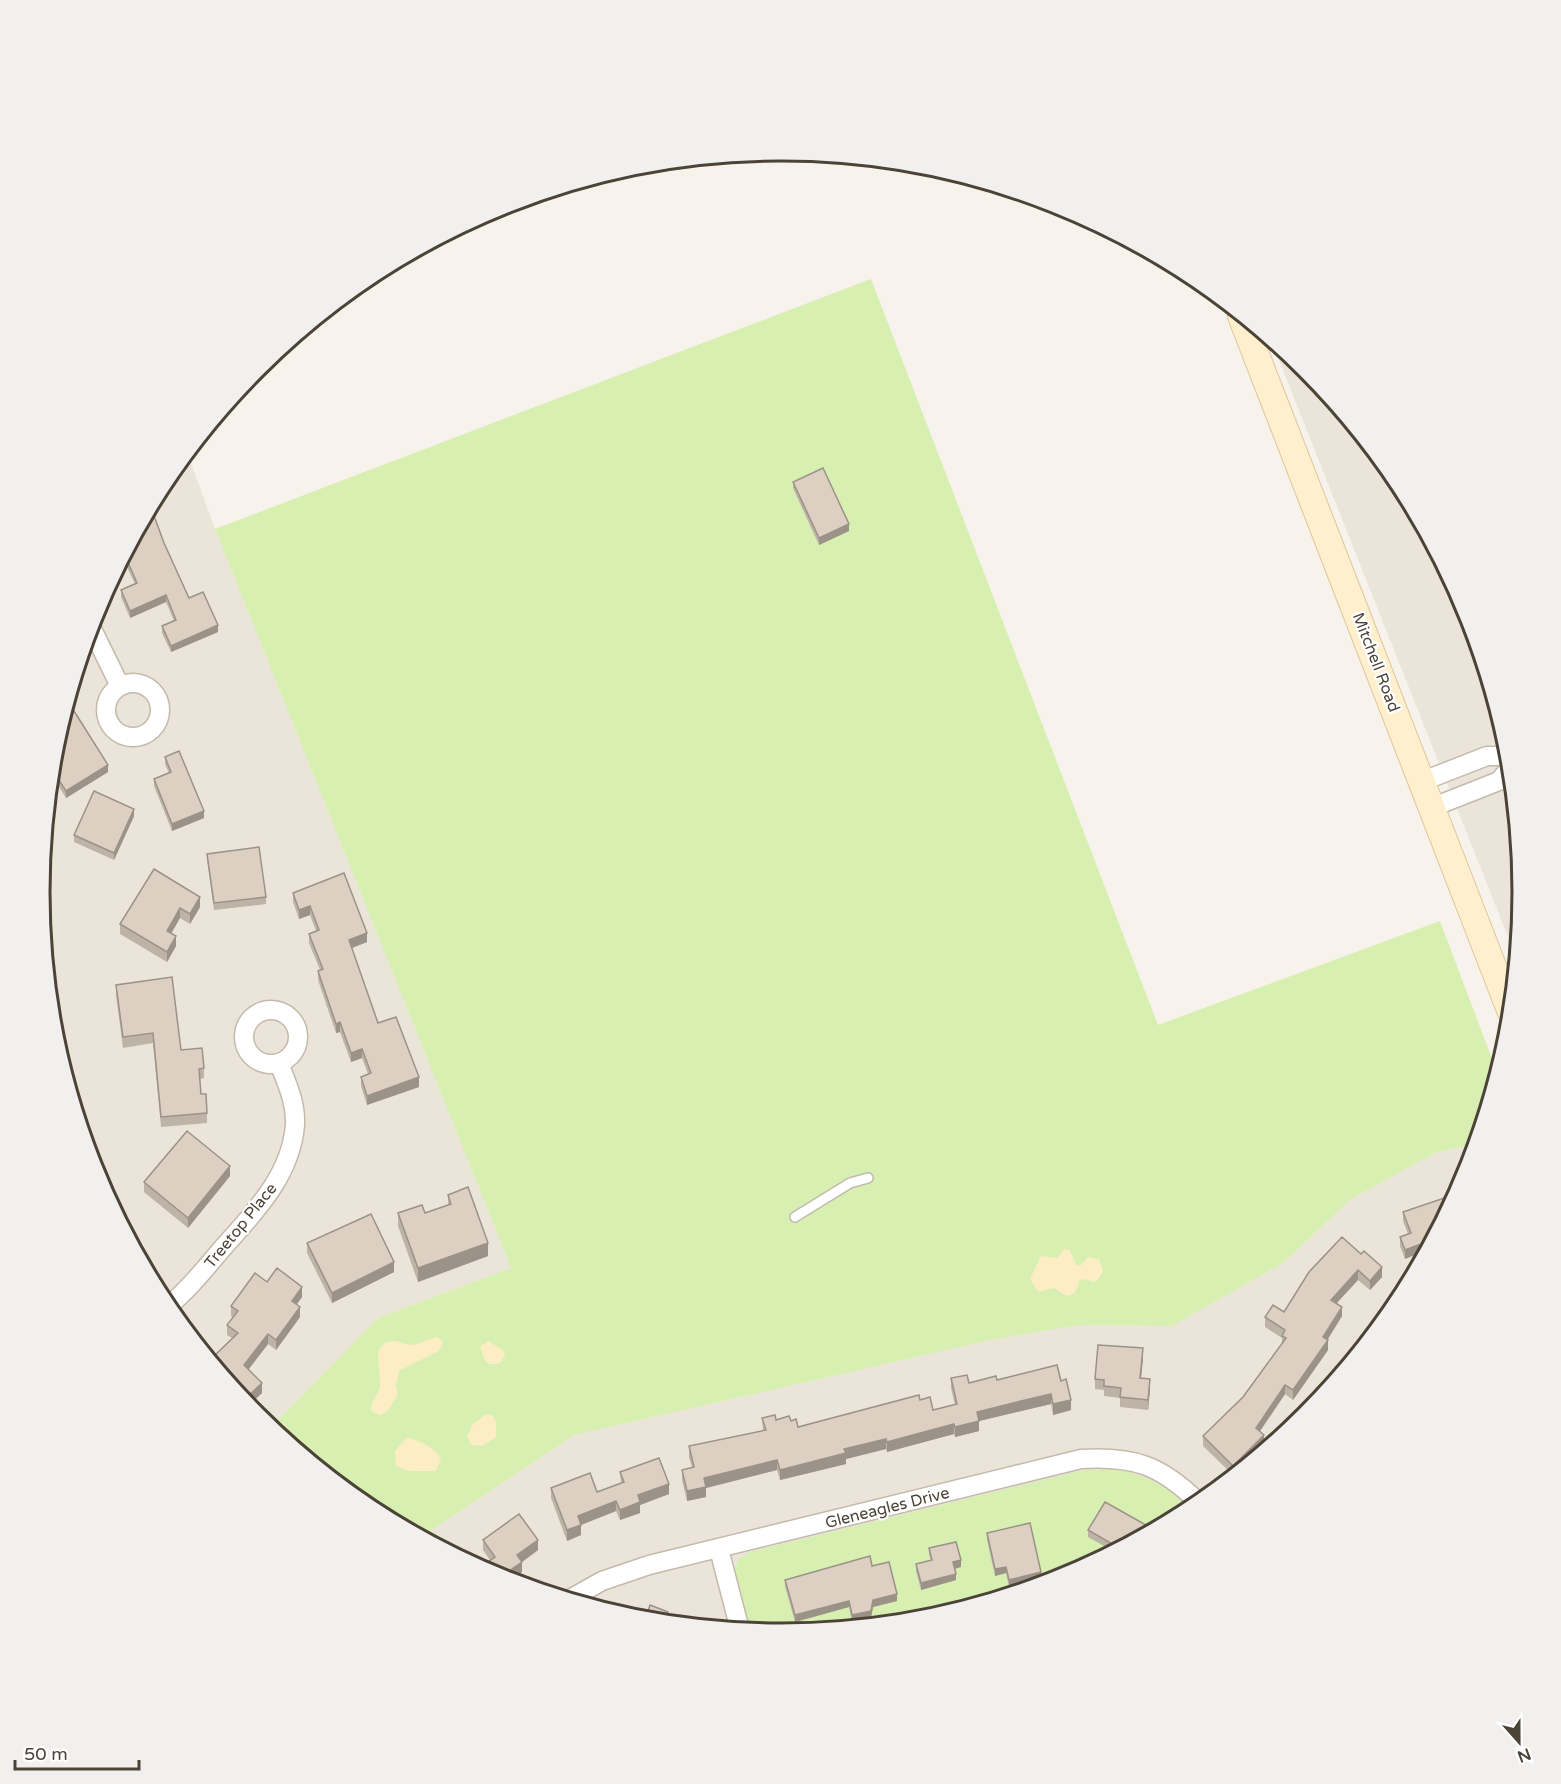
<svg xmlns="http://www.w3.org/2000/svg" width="1561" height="1784" font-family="'Varela Round',sans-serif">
<rect width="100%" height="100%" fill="#f7f2eb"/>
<!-- residential -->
<g fill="#ebe4d8">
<path d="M1271,340L1305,368L1397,480L1466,609L1508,748L1522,892L1516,957Z"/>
<path d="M187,452L215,529L511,1268L378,1318L270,1428L256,1416L164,1304L95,1175L53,1036L39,892L53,747L96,608L164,480Z"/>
<path d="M1475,1144L1465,1176L1397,1304L1305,1417L1192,1509L1064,1577L925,1619L780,1633L635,1619L496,1577L421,1537L574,1435L995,1339L1078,1325L1172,1326L1283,1263L1351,1199L1435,1153Z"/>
</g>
<!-- green -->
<g fill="#d7efb0">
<path d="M635,165L486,220V213L497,207Z"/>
<path d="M871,279L1158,1025L1440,921L1497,1072L1475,1144L1435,1153L1351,1199L1283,1263L1172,1326L1078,1325L995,1339L574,1435L421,1537L368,1508L270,1428L378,1318L511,1268L215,529Z"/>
<path d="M1112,1469C1148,1475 1164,1484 1191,1510L1064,1577L925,1619L780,1633L751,1631L735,1570L738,1560L750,1552L1084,1470Z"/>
</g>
<!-- sand -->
<g fill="#fdedc5">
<path d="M1064,1249L1070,1250L1076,1265L1080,1266L1088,1257L1099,1259L1103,1271L1097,1281L1093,1282L1085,1279L1080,1280L1075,1293L1067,1296L1054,1288L1038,1292L1030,1279L1041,1256L1057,1258Z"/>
<path d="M438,1337L443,1343L439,1351L399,1371L396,1385L398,1395L387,1412L379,1415L372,1412C369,1401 378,1396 380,1386C382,1371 369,1344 392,1341C399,1340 404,1345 411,1345C419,1345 428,1338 438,1337Z"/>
<path d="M488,1341L503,1350L505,1356L499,1364H489L485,1361L480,1347Z"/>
<path d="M485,1415H492L496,1422V1437L482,1446L472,1445L467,1437L473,1424Z"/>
<path d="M406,1438C416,1438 437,1449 441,1459L436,1471H409L396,1466L395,1451Z"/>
</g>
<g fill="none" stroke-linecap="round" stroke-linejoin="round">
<!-- stream -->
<path stroke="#a2dcf8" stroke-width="5" d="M179,461L182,469"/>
<defs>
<path id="lane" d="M795,1217L850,1183L868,1178"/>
<g id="street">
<path d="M90,625L120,686"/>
<circle cx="133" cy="710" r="27"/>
<path d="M1423,781L1487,756H1509"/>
<path d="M1433,807L1499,781L1510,768"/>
<circle cx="271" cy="1037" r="27"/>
<path d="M167,1307C187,1291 204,1270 221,1250C253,1214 291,1176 295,1125C296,1102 287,1084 279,1063"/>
<path d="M719,1549L740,1630"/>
<path d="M570,1599L602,1581L649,1565L1081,1459C1134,1456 1161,1465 1199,1503"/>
</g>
<path id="secondary" d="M1241,316L1510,1010"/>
</defs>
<!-- lane casing -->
<use href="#lane" stroke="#c4baac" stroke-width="12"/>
<!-- street casing -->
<use href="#street" stroke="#c4baac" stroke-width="21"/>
<!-- secondary casing -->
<use href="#secondary" stroke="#dec798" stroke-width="28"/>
<!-- lane -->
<use href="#lane" stroke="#fff" stroke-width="9"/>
<!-- street -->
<use href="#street" stroke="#fff" stroke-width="18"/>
<!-- secondary -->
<use href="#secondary" stroke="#ffefcd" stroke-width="26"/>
</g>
<!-- wall -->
<g fill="#beb3a7">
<path d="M793,482L849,531L819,545L793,488Z"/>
<path d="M150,505L164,543L189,598L218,632L171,652L162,633V626L174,621L166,602L130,618L121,597V590L135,584L126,565L117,568Z"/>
<path d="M1455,588L1466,610L1460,611Z"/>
<path d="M53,747L108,772L66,798L51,774Z"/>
<path d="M165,757L204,818L172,831L154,786V779L169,773L165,764Z"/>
<path d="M134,816L114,860L74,842V835Z"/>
<path d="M207,854L266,897V904L214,910L207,860Z"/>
<path d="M154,869L200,907L190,924L180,918L171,933L176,946L167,962L120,934V924Z"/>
<path d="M293,893L367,942L352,948L378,1023L419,1087L367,1105L361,1086V1077L368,1074L362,1058L351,1062L340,1032L336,1033L318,980V971L320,970L309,943V934L316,931L310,915L299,919L293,902Z"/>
<path d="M116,985L181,1050L204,1068V1078L200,1079L201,1094L207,1113V1123L161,1127L153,1043L123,1048L116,995Z"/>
<path d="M49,993L60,1014V1021L52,1022Z"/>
<path d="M230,1176L188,1228L144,1192V1182Z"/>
<path d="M1456,1194L1405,1259L1400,1246V1237L1408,1234L1403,1221V1212Z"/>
<path d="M448,1195L488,1256L418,1282L398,1226V1213H425L448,1205Z"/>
<path d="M307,1243L394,1272L332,1303L307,1253Z"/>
<path d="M1361,1254L1382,1277L1370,1290L1358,1280L1337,1303L1342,1316L1327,1340L1328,1350L1293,1400L1285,1394L1260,1431L1264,1445L1233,1475L1203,1446V1436L1243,1397L1282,1344V1338L1265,1327V1317L1284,1312Z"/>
<path d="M267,1282L302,1297L296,1304L300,1317L276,1350L268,1344L249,1369L262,1393L248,1406L212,1362V1358L232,1338L227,1335V1325L233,1318L231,1316V1306Z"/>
<path d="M1143,1358L1141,1378L1150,1389L1148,1410L1120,1407V1398L1104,1396V1390L1095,1389V1379Z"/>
<path d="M951,1378L969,1383L997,1380L1061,1381L1071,1410L1053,1415L1051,1404L1021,1411L979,1421V1431L955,1437L954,1434L887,1452L886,1449L846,1459V1464L780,1480L777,1470L706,1488V1497L687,1501L682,1480V1470L692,1467L689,1457V1446L763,1431L762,1418L791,1421L798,1427L920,1400L933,1410L955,1405L951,1388Z"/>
<path d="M620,1472L669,1494L640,1505V1513L620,1520L616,1511L581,1525V1535L567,1541L551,1498V1488L597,1492L621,1483Z"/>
<path d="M1088,1530L1146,1532L1144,1534L1113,1551L1088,1537Z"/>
<path d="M987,1533L1041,1579L1009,1587L1006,1573L995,1576L987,1540Z"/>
<path d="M483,1540L538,1550L522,1562V1572L509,1581L496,1577L488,1572V1562L490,1560L483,1550Z"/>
<path d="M929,1548L961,1567L955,1569L956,1580L921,1590L916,1571V1564L931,1560L929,1555Z"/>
<path d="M872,1566L897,1601L873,1607L871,1618L852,1622L849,1607L795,1622L785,1586V1580Z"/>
</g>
<!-- shaded-wall -->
<g fill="#9b9288">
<path d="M849,524V531L819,545V538Z"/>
<path d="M126,558V565L117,568L121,560Z"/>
<path d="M166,595V602L130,618V611Z"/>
<path d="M1463,604L1466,610L1460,611V605Z"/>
<path d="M218,625V632L171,652V646Z"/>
<path d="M108,765V772L66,798V791Z"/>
<path d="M134,809V816L114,860V853Z"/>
<path d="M204,811V818L172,831V824Z"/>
<path d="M200,897V907L190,924V914Z"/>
<path d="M310,906V915L299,919V910Z"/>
<path d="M180,908V918L167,941V931Z"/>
<path d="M367,933V942L349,949V940Z"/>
<path d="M176,936V946L167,962V952Z"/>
<path d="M340,1022V1032L336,1033V1024Z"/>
<path d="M362,1049V1058L351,1062V1053Z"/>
<path d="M419,1077V1087L367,1105V1096Z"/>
<path d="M230,1166V1176L188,1228V1218Z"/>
<path d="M1434,1234L1425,1251L1405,1259V1250L1427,1237Z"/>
<path d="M488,1243V1256L418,1282V1268Z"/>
<path d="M394,1262V1272L332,1303V1293Z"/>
<path d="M1382,1267V1277L1370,1290V1281Z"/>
<path d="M1358,1270V1280L1331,1309V1300Z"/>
<path d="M302,1287V1297L292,1311V1301Z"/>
<path d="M300,1307V1317L276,1350V1340Z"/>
<path d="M1342,1307V1316L1323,1347V1337Z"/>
<path d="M268,1334V1344L244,1375V1365Z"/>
<path d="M1328,1340V1350L1293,1400V1390Z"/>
<path d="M1143,1348V1358L1140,1388V1378Z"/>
<path d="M1150,1379V1389L1148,1410V1400Z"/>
<path d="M262,1383V1393L248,1406L243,1401Z"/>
<path d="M1285,1385V1394L1256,1437V1428Z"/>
<path d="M1051,1394V1404L979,1421V1431L955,1437V1427L977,1412Z"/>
<path d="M1071,1400V1410L1053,1415V1404Z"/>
<path d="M954,1424V1434L887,1452V1442Z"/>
<path d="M1264,1435V1445L1233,1475V1466Z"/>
<path d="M886,1439V1449L846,1459V1464L780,1480V1470L844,1449Z"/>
<path d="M777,1460V1470L706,1488V1497L687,1501V1491L704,1478Z"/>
<path d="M669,1484V1494L640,1505V1513L620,1520V1510L638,1495Z"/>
<path d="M616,1501V1511L578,1526V1516Z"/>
<path d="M581,1525V1535L567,1541V1530Z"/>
<path d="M1146,1525V1532L1144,1534L1139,1537Z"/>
<path d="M538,1540V1550L522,1562V1572L509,1581L499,1578L517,1555Z"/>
<path d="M961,1560V1567L953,1569V1562Z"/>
<path d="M1006,1567V1573L995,1576V1569Z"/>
<path d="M1041,1572V1579L1009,1587V1580Z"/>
<path d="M956,1574V1580L921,1590V1583Z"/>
<path d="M897,1594V1601L873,1607L871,1618L852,1622V1615L873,1600Z"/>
<path d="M849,1601V1607L795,1622V1615Z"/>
<path d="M668,1612L667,1622H664Z"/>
</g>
<!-- building -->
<g fill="#ddd0c2" stroke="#9b9288" stroke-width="1.5">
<path d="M823,468L849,524L819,538L793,482Z"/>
<path d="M150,505L164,543L189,598L203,592L218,625L171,646L162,626L176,620L166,595L130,611L121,590L137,583L126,558L121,560Z"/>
<path d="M1457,593L1463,604L1460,605Z"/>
<path d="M74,711L108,765L66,791L51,768L53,747L64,713L65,716Z"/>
<path d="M179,751L204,811L172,824L154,779L171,772L165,757Z"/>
<path d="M94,791L134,809L114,853L74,835Z"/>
<path d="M259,847L266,897L214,903L207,854Z"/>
<path d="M154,869L200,897L190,914L180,908L167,931L176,936L167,952L120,924Z"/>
<path d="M344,873L367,933L349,940L378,1023L396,1017L419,1077L367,1096L361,1077L371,1073L362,1049L351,1053L340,1022L336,1024L318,971L323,969L309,934L319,930L310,906L299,910L293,893Z"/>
<path d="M172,977L181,1050L202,1048L204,1068L199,1069L201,1094H206L207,1113L161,1117L153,1033L123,1037L116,985Z"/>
<path d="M56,991L60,1014L51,1016L49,993Z"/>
<path d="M187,1131L230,1166L188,1218L144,1182Z"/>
<path d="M468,1187L488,1243L418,1268L398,1213L422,1205L425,1213L451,1204L448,1195Z"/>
<path d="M1456,1194L1434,1234L1427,1237L1429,1241L1405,1250L1400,1237L1411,1233L1403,1212Z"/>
<path d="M371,1214L394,1262L332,1293L307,1243Z"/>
<path d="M1342,1237L1361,1254L1364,1251L1382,1267L1370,1281L1358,1270L1331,1300L1342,1307L1323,1337L1328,1340L1293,1390L1285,1385L1256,1428L1264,1435L1233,1466L1203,1436L1243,1397L1286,1338L1282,1336L1285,1330L1265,1317L1273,1305L1284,1312L1309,1272Z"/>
<path d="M277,1268L302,1287L292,1301L300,1307L276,1340L268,1334L244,1365L262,1383L243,1401L216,1367L219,1365L212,1358L238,1333L227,1325L238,1311L231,1306L255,1273L267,1282Z"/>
<path d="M1098,1345L1143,1348L1140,1378L1150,1379L1148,1400L1120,1397L1121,1388L1104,1386V1380L1095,1379Z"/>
<path d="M1057,1365L1061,1381L1066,1379L1071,1400L1053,1404L1051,1394L1021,1401L977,1412L979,1421L955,1427L954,1424L887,1442L886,1439L844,1449L846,1453L780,1470L777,1460L704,1478L706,1487L687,1491L682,1470L694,1467L689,1446L766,1430L762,1418L775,1415L776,1420L789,1416L791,1421L796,1419L798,1427L919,1395L920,1400L930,1397L933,1410L957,1404L951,1378L967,1375L969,1383L996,1376L997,1380Z"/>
<path d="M659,1458L669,1484L638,1495L640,1502L620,1510L616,1501L578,1516L581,1525L567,1530L551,1488L590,1473L597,1492L624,1482L620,1472Z"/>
<path d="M1105,1502L1146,1525L1139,1537L1119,1548L1088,1530Z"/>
<path d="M519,1514L538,1540L517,1555L522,1562L499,1578L488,1562L495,1557L483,1540Z"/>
<path d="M1030,1523L1041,1572L1009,1580L1006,1567L995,1569L987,1533Z"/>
<path d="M956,1542L961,1560L953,1562L956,1574L921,1583L916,1564L932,1560L929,1548Z"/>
<path d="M870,1556L872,1566L889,1562L897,1594L873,1600L871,1611L852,1615L849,1601L795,1615L785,1580Z"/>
<path d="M650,1605L668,1612L664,1622L645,1620Z"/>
</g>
<g text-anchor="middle" stroke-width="4.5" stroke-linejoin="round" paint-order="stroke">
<!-- street labels -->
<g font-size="16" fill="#4c4337" stroke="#fff">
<text transform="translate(1377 662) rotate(69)" y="6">Mitchell Road</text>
<text transform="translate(240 1225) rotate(-51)" y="6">Treetop Place</text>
<text transform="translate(887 1507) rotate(-14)" y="6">Gleneagles Drive</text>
</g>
</g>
<!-- crop -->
<path d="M0 0H1561V1784H0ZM50 892a731 731 0 1 1 1462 0a731 731 0 1 1-1462 0Z" fill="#f1f0ef" fill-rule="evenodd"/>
<path fill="none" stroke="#4c4337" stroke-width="3" d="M50 892a731 731 0 1 1 1462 0a731 731 0 1 1-1462 0Z"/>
<!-- north arrow -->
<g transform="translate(1519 1742) rotate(159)" stroke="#ffffff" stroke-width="4.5" paint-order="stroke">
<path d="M0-4.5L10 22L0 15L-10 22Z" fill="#4c4337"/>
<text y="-9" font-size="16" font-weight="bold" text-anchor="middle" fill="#4c4337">N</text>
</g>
<!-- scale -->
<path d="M15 1760v9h124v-9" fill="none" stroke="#4c4337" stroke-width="3"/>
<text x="24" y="1760" font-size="18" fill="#4c4337" stroke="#ffffff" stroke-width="4.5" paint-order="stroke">50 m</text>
</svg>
